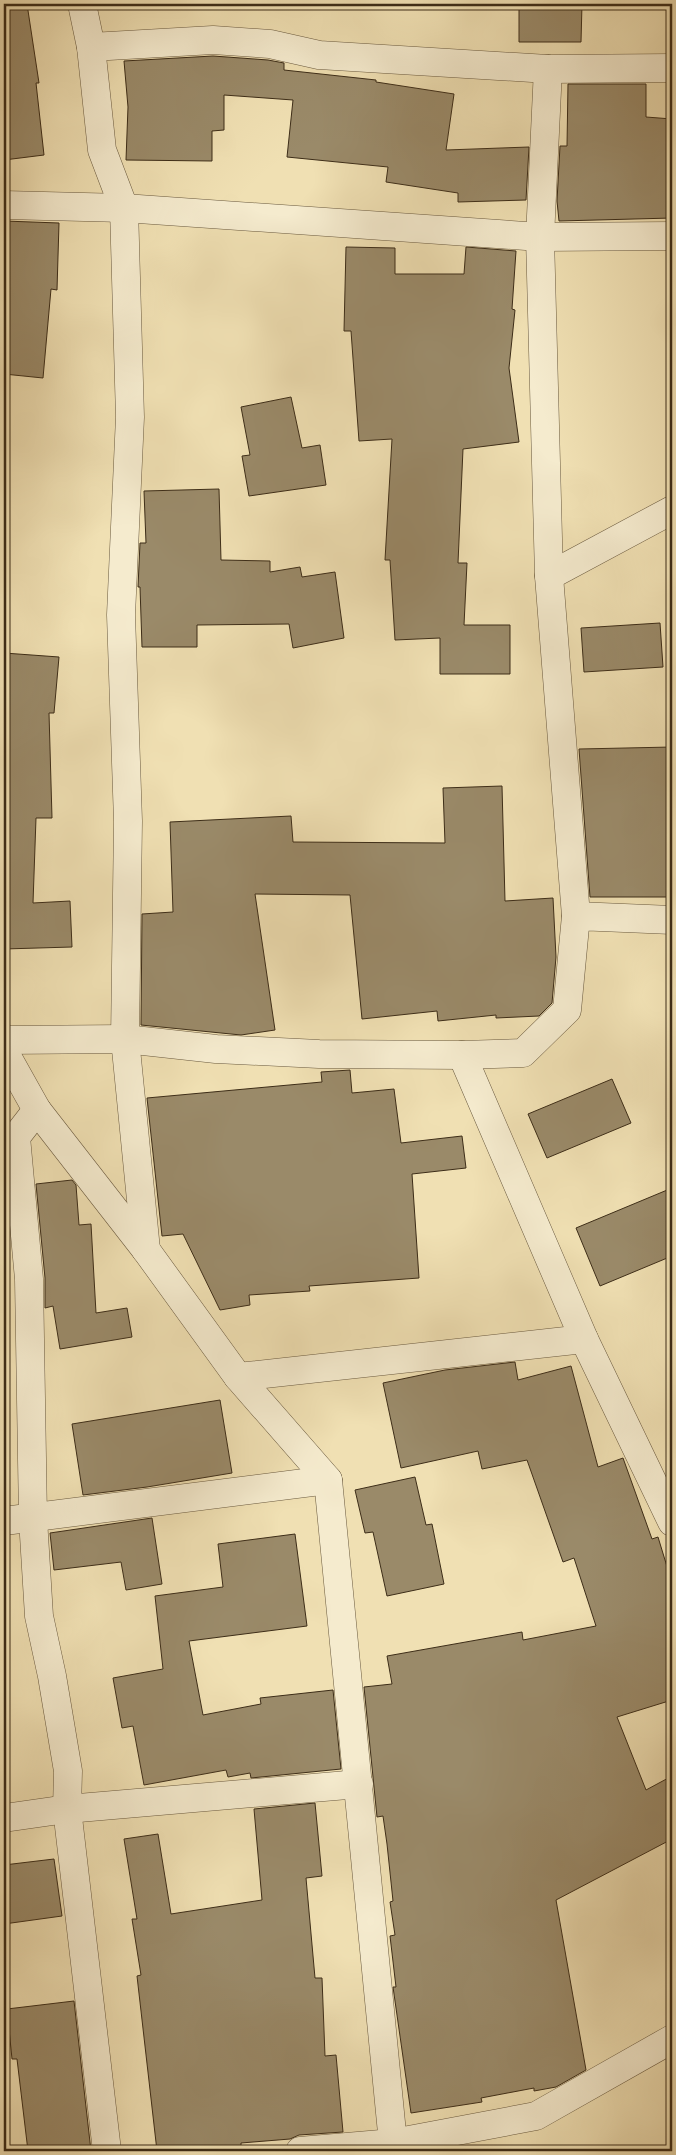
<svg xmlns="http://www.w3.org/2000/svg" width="676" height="2155" font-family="'IM FELL DW Pica',serif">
<rect width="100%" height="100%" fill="#f0e0b3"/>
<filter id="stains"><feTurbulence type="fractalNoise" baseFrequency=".004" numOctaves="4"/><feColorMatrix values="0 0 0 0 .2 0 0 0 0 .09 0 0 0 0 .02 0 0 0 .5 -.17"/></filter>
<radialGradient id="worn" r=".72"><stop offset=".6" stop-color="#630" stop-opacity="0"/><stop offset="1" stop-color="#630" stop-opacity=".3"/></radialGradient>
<!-- building -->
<g fill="#9a8a69" stroke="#3d2d18">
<path d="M4,4H27L39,83H36L44,155L4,160Z"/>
<path d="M519,4H582L581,42H519Z"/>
<path d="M213,56L268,60L284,63V70L376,80V82L454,94L446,150L529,147L526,200L458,202V193L386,182L388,167L287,157L293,100L224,95V130L212,131V161L126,160L128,107L124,61Z"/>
<path d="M568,84H646V117L672,119V218L559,221L557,201L560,146H567Z"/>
<path d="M4,221L59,223L57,290L51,289L43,378L4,374Z"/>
<path d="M346,247L395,248V274H464L466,247L516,251L512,309L515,310L509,368L519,442L463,449L458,563H467L464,625H510V674H440V638L395,640L390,560H385L392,439L359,441L351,331H344Z"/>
<path d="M291,397L302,448L320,445L326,485L249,496L242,456L250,455L241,407Z"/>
<path d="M219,489L221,560L270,561V572L300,567L302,577L335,572L344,638L293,648L289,624L197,625V647H142L140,587H138L140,543H146L144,491Z"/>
<path d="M660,623L663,667L584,672L581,628Z"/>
<path d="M4,653L59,657L54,713H49L52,818H36L33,903L70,901L72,947L4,949Z"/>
<path d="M672,747V897H590L579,749Z"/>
<path d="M502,786L505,901L553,898L556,957L552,1003L539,1016L496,1018V1015L438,1021L437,1011L362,1019L350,895L255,894L275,1030L241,1035L141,1025L142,914L173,912L170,822L291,816L293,842L445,843L443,788Z"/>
<path d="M350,1070L352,1093L394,1089L401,1143L462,1136L466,1168L412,1174L419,1278L309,1286L310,1291L249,1295L250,1305L220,1310L183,1234L162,1236L147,1098L322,1082L321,1072Z"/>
<path d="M612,1079L631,1123L547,1158L528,1114Z"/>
<path d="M72,1180L76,1185L79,1225L91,1224L96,1313L127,1308L132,1337L60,1349L53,1306L45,1308V1278L36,1184Z"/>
<path d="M672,1188V1256L600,1286L576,1228Z"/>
<path d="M515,1362L518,1380L571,1366L598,1467L623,1458L652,1539L658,1537L672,1583V1700L617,1717L646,1790L672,1776V1839L556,1900L586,2070L556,2087L534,2091V2088L481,2098L482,2102L411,2113L393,1987H396L390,1936L395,1935L390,1902L393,1901L387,1844L383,1816L377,1817L364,1687L392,1684L387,1656L522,1632L523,1640L596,1626L574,1558L563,1562L527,1460L482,1469L478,1451L401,1468L383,1383L445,1370Z"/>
<path d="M220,1400L232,1473L147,1487L83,1495L72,1424Z"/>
<path d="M415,1477L426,1525L432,1524L444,1584L387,1596L373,1532L365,1533L355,1490Z"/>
<path d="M152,1518L162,1584L126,1590L121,1562L54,1570L50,1533Z"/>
<path d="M295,1534L307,1626L189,1641L203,1715L261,1704L260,1698L333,1690L341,1769L251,1778L250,1773L228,1777L226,1770L144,1785L133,1726L122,1728L113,1678L163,1669L155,1596L223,1587L218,1544Z"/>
<path d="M315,1803L322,1876L306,1878L315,1978H322L325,2056L336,2055L343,2132L299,2135L290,2139L241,2143V2146L195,2151H157L137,1976L141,1975L132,1919H137L124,1839L158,1834L171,1914L262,1900L254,1809Z"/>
<path d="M54,1859L62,1916L4,1924V1865Z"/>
<path d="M74,2001L91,2151H28L17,2059H12L7,2009Z"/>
</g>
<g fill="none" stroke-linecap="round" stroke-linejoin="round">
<defs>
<g id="minor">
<path d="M82,4L91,47L102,150L124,208L130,417L121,615L128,821L125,1039L146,1250"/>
<path d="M91,47L213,40L270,44L319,55L548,69L672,68"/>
<path d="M548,69L540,237L549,576L576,916"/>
<path d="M4,205L124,208L540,237L672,236"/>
<path d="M549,576L672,510"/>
<path d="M4,1040L125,1039L216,1049L319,1054L462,1055L523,1053L567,1010L576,916L672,920"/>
<path d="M4,1051L37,1110L146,1250L238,1377L328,1480L393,2143"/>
<path d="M462,1055L584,1339L672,1522"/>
<path d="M37,1110L16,1137L29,1279L33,1519L39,1616L52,1676L68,1771L67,1809L107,2151"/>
<path d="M238,1377L584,1339"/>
<path d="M4,1521L328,1480"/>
<path d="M4,1818L67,1809L359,1784"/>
<path d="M300,2151L393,2143L536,2116L672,2039"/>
</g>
</defs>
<!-- minor casing -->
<use href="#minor" stroke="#6a5a3f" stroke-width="29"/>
<!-- minor -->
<use href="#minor" stroke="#f5ebce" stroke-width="28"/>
</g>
<!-- margin -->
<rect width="676" height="2155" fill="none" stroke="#f0e0b3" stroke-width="20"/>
<rect x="5" y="5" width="666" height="2145" fill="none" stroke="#3d2d18" stroke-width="2.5"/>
<rect x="10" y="10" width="656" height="2135" fill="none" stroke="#3d2d18"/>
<rect width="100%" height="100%" filter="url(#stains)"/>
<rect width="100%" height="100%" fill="url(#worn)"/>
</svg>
